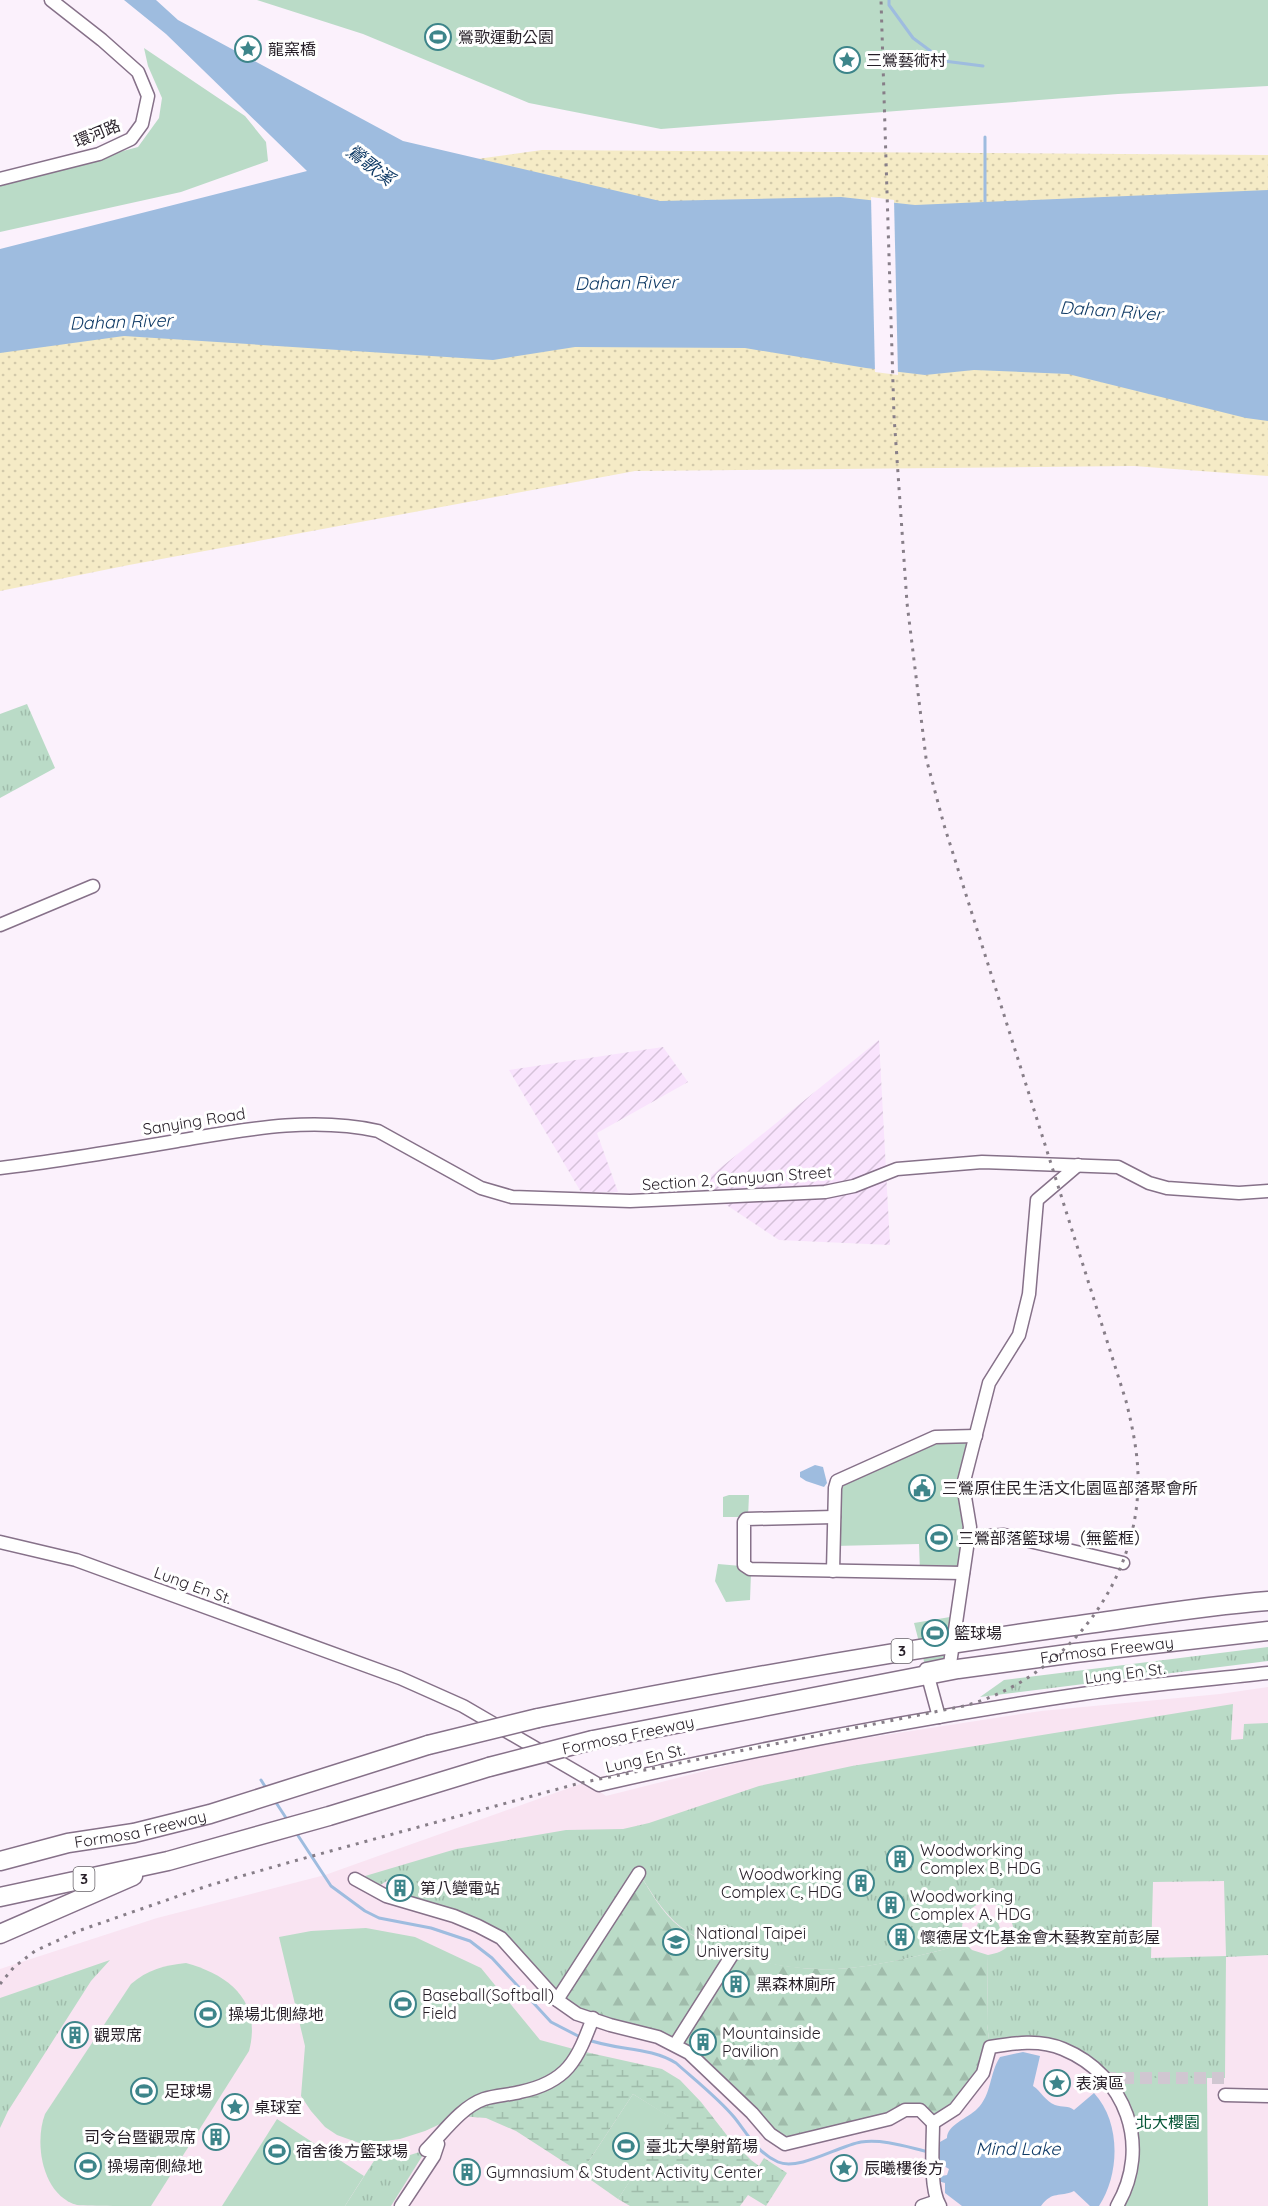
<svg xmlns="http://www.w3.org/2000/svg" width="1268" height="2206" font-family="Quicksand,'Noto Sans TC',sans-serif">
<defs>
<pattern id="industrial-furrows" width="10" height="10" patternUnits="userSpaceOnUse" patternTransform="scale(1.5)"><rect width="10" height="10" fill="#f9e3fd"/><path d="M-1 1l2-2M0 10L10 0M9 11l2-2" fill="none" stroke="#d5c2d9"/></pattern>
<pattern id="grass-tufts" width="24" height="20" patternUnits="userSpaceOnUse" patternTransform="scale(1.5)"><rect width="24" height="20" fill="#badbc7"/><path d="M3 7l-1-3M5 7V3M7 7l1-3M15 17l-1-3M17 17v-4M19 17l1-3" fill="none" stroke="#a0bcab"/></pattern>
<pattern id="forest-firs" width="22" height="20" patternUnits="userSpaceOnUse" patternTransform="scale(1.5)"><rect width="22" height="20" fill="#badbc7"/><path d="M5 1l3.5 6h-7zM16 11l3.5 6h-7z" fill="#a0bcab"/></pattern>
<pattern id="wetland-marsh" width="20" height="14" patternUnits="userSpaceOnUse" patternTransform="scale(1.5)"><rect width="20" height="14" fill="#badbc7"/><path d="M1 5h8M5 5V1M11 12h8M15 12V8" fill="none" stroke="#a0bcab"/></pattern>
<pattern id="sand-dots" width="8" height="8" patternUnits="userSpaceOnUse" patternTransform="scale(1.5)"><rect width="8" height="8" fill="#f5ebc6"/><path d="M2 2h.1M6 6h.1" fill="none" stroke="#d2c9aa" stroke-width="1.8" stroke-linecap="round"/></pattern>
</defs>
<rect width="100%" height="100%" fill="#fbf1fc"/>
<!-- industrial -->
<g fill="url(#industrial-furrows)">
<path d="M879,1040L890,1245L779,1240L698,1186Z"/>
<path d="M663,1047L688,1082L597,1133L618,1192H581L509,1070Z"/>
</g>
<!-- education -->
<path fill="#f9e4f2" d="M1268,1687V2206H0V1969L157,1918L325,1875L586,1782L606,1796L788,1750L1041,1711L1220,1694Z"/>
<!-- grass -->
<g fill="url(#grass-tufts)" fill-rule="evenodd">
<path d="M27,704L55,768L0,798V714Z"/>
<path d="M1268,1647V1661L980,1697L1004,1680Z"/>
<path d="M1233,1704L1231,1740L1243,1739L1244,1724L1268,1723V1955L1226,1957L1225,2078H1104L1061,2048L990,2047L987,2024L988,1955C1043,1947 997,1876 967,1913C960,1923 961,1934 966,1944C926,1954 878,1967 837,1969C787,1971 721,1958 681,1927C663,1913 651,1892 639,1873L557,2000L501,1938L406,1902L409,1881L393,1877L374,1889L355,1879L456,1849L566,1830L623,1829L649,1823L759,1786L852,1766ZM1224,1881L1226,1956L1151,1958L1153,1882Z"/>
<circle cx="988" cy="1930" r="12"/>
<path d="M110,1960L91,1981L8,2111L0,2128V1998Z"/>
<path d="M426,2150L391,2206H345L379,2153L410,2155Z"/>
</g>
<!-- forest -->
<path fill="url(#forest-firs)" d="M639,1873C650,1891 662,1913 680,1927C718,1956 789,1971 836,1969C877,1967 926,1954 966,1944L972,1950L988,1955L987,2024L990,2047L983,2073L933,2123L920,2110L785,2144L689,2053L557,2000Z"/>
<!-- wetland -->
<path fill="url(#wetland-marsh)" d="M581,2051L662,2069L680,2080L701,2102L729,2138L751,2160L759,2166L764,2158L787,2173L766,2206L748,2195L740,2206H630L618,2199L671,2118L633,2094L581,2173L516,2131L486,2118L459,2116Z"/>
<!-- sand -->
<path fill="url(#sand-dots)" d="M542,150L1268,155V476L1134,466L635,471L129,565L0,591V263L331,179Z"/>
<!-- green -->
<g fill="#badbc7">
<path d="M257,0H1268V86L1118,94L661,129L529,103L363,34Z"/>
<path d="M144,48L245,116L266,142L268,161L181,192L0,232V184L138,147L159,118L162,98L148,66Z"/>
<path d="M976,1436L963,1485L970,1527L963,1573L920,1572L919,1544L834,1546L835,1488L935,1437Z"/>
<path d="M729,1495H749L748,1517H723V1497Z"/>
<path d="M718,1564L741,1566L751,1573L750,1600L726,1602L715,1581Z"/>
<path d="M956,1616L950,1664L926,1669L914,1623Z"/>
<path d="M366,1928L415,1937L481,1968L540,2040L581,2051L560,2076L501,2096L425,2131L400,2139L362,2144L337,2135L325,2127L311,2111L301,2096L305,2046L279,1937L311,1931Z"/>
<path d="M186,1963C230,1975 262,2002 249,2051L151,2206C134,2206 91,2206 77,2205C42,2195 34,2143 45,2114L131,1984C147,1970 165,1965 186,1963Z"/>
<path d="M1104,2078H1207L1208,2206H1117L1128,2183L1129,2118Z"/>
<path d="M633,2094L672,2118L618,2199L581,2173Z"/>
<path d="M277,2119L364,2176L345,2206H222Z"/>
</g>
<!-- water -->
<g fill="#9ebcdf">
<path d="M124,0H156L178,20L403,141L660,201L841,197L915,205L1268,190V421L1246,418L1068,374L974,370L925,375L866,368L745,348L575,347L493,360L124,336L0,353V249L307,171L166,34Z"/>
<path d="M815,1465L823,1467L827,1483L824,1487L806,1481L800,1477V1472Z"/>
<path d="M1023,2052L1040,2056L1033,2086C1041,2091 1045,2101 1055,2105C1063,2108 1068,2105 1074,2110L1094,2093C1121,2122 1120,2174 1099,2206H1090L1074,2191C1059,2198 1053,2190 1041,2206H962L945,2193V2183L938,2181L942,2176L947,2175L949,2169L944,2166L939,2173L937,2154L934,2153L939,2148L940,2142L947,2138C947,2125 968,2118 977,2109C992,2094 989,2074 1000,2057Z"/>
</g>
<!-- pier -->
<path fill="#fbf1fc" d="M871,197L894,200L898,375L875,372Z"/>
<g fill="none" stroke-linecap="round" stroke-linejoin="round">
<!-- stream -->
<g stroke="#9ebcdf" stroke-width="3">
<path d="M889,0V5L913,38L944,61L983,66"/>
<path d="M985,204V137"/>
<path d="M261,1780L266,1788"/>
<path d="M275,1801L288,1821"/>
<path d="M295,1831L331,1886L365,1911L379,1918L431,1928L470,1941L492,1958L551,2022L580,2037"/>
<path d="M586,2039C616,2051 649,2046 676,2063C695,2080 718,2098 734,2117C747,2133 756,2152 778,2162C799,2171 838,2146 861,2142C884,2139 907,2147 929,2152"/>
</g>
<!-- minor-tunnel -->
<path stroke="#d0c7d1" stroke-width="12" stroke-dasharray="12 6" stroke-linecap="butt" d="M1104,2078H1225"/>
<defs>
<g id="minor">
<path d="M0,179L99,154L131,139L142,124L148,96L138,72L102,40L51,0"/>
<path d="M0,925L93,886"/>
<path d="M0,1168C59,1161 118,1151 177,1141C243,1130 311,1116 378,1131L481,1188L512,1197L630,1201L825,1192L854,1186L897,1169L982,1162L1118,1167L1149,1183L1167,1188L1239,1193L1268,1191"/>
<path d="M834,1517L746,1519L744,1522V1565L750,1569L963,1573"/>
<path d="M968,1537L1004,1535L1123,1563"/>
<path d="M0,1542L76,1560L400,1678L463,1706L599,1785C759,1748 920,1718 1082,1694C1144,1685 1206,1680 1268,1673"/>
<path d="M833,1571L835,1488L837,1481L935,1437L976,1436"/>
<path d="M939,1717L926,1669L950,1664L970,1527L963,1485L989,1383L1019,1335L1029,1294L1037,1200L1078,1165"/>
<path d="M355,1879L386,1896L454,1916L478,1926L501,1938L557,2000L577,2014L610,2025L658,2037L689,2053L752,2113L770,2134L785,2144L889,2119L905,2110H920L933,2123"/>
<path d="M557,2000L639,1873"/>
<path d="M675,2045L732,1955"/>
<path d="M1225,2095L1268,2096"/>
<path d="M933,2123L955,2109L983,2073L990,2047C1014,2043 1040,2039 1063,2049C1126,2075 1152,2146 1117,2206"/>
<path d="M933,2123C933,2144 929,2188 940,2206"/>
<path d="M401,2206L434,2156L438,2144L426,2150C443,2133 461,2107 484,2099C496,2095 509,2095 520,2092C568,2082 577,2060 593,2018"/>
<path d="M922,2206L937,2201"/>
</g>
<g id="highway">
<path d="M538,1718C713,1683 888,1652 1066,1627C1133,1618 1200,1606 1268,1601"/>
<path id="s1" d="M593,1740L958,1669L1075,1653L1268,1631"/>
<path id="s2" d="M0,1861L68,1843L134,1833L210,1814L428,1745"/>
<path d="M0,1897L168,1861L329,1816L489,1767"/>
<path d="M0,1934L133,1876"/>
</g>
</defs>
<!-- minor casing -->
<use href="#minor" stroke="#867189" stroke-width="15"/>
<!-- highway casing -->
<use href="#highway" stroke="#867189" stroke-width="21"/>
<!-- minor -->
<use href="#minor" stroke="#fff" stroke-width="12"/>
<!-- highway -->
<use href="#highway" stroke="#fff" stroke-width="18"/>
<!-- rail -->
<path stroke="#877e88" stroke-width="3" stroke-dasharray="3 6" stroke-linecap="butt" d="M0,1984L14,1967L35,1951L78,1931L207,1886L294,1861L580,1783L964,1706C1061,1680 1135,1589 1138,1487C1139,1458 1133,1429 1126,1401L944,825L926,758L907,603L894,416L881,0"/>
<defs>
<g id="highway-bridge">
<path d="M428,1745L538,1718"/>
<path d="M489,1767L593,1740"/>
</g>
</defs>
<!-- highway-bridge casing -->
<use href="#highway-bridge" stroke="#867189" stroke-width="21" stroke-linecap="butt"/>
<!-- highway-bridge -->
<use href="#highway-bridge" stroke="#fff" stroke-width="18"/>
</g>
<!-- icons -->
<defs>
<symbol id="stadium-ring" viewBox="-11 -11 22 22"><circle r="9.5" fill="#fff" stroke="#3d858a" stroke-width="1.5"/><path d="M0-5a6.5 5 0 1 0 0 10a6.5 5 0 1 0 0-10ZM-3.5-1.8h7v3.6h-7Z" fill="#3d858a"/></symbol>
<symbol id="sight-ring" viewBox="-11 -11 22 22"><circle r="9.5" fill="#fff" stroke="#3d858a" stroke-width="1.5"/><path d="M0-6L1.8-2.2L6-1.7L2.9 1.2L3.7 5.4L0 3.3L-3.7 5.4L-2.9 1.2L-6-1.7L-1.8-2.2Z" fill="#3d858a"/></symbol>
<symbol id="civic-ring" viewBox="-11 -11 22 22"><circle r="9.5" fill="#fff" stroke="#3d858a" stroke-width="1.5"/><path d="M-.6-6.5H3V-4.5H.6V-3L4-1V1h2V6H-6V1h2V-1L-.6-3ZM-1.2 2.5V6h2.4V2.5Z" fill="#3d858a"/></symbol>
<symbol id="building-ring" viewBox="-11 -11 22 22"><circle r="9.5" fill="#fff" stroke="#3d858a" stroke-width="1.5"/><path d="M-4-6H4V6H1V3H-1V6H-4ZM-2.5-4.3h1.7v1.8h-1.7ZM.8-4.3h1.7v1.8H.8ZM-2.5-1h1.7V.8h-1.7ZM.8-1h1.7V.8H.8Z" fill="#3d858a"/></symbol>
<symbol id="university-ring" viewBox="-11 -11 22 22"><circle r="9.5" fill="#fff" stroke="#3d858a" stroke-width="1.5"/><path d="M0-5L7-2L0 1L-7-2ZM-4 1L0 2.5L4 1V4Q0 6-4 4Z" fill="#3d858a"/></symbol>
</defs>
<g fill-rule="evenodd">
<use href="#stadium-ring" x="423" y="22" width="30" height="30"/>
<use href="#sight-ring" x="233" y="34" width="30" height="30"/>
<use href="#sight-ring" x="832" y="45" width="30" height="30"/>
<use href="#civic-ring" x="907" y="1473" width="30" height="30"/>
<use href="#stadium-ring" x="924" y="1523" width="30" height="30"/>
<use href="#stadium-ring" x="920" y="1618" width="30" height="30"/>
<use href="#building-ring" x="885" y="1844" width="30" height="30"/>
<use href="#building-ring" x="846" y="1868" width="30" height="30"/>
<use href="#building-ring" x="385" y="1873" width="30" height="30"/>
<use href="#building-ring" x="876" y="1890" width="30" height="30"/>
<use href="#building-ring" x="886" y="1922" width="30" height="30"/>
<use href="#university-ring" x="661" y="1927" width="30" height="30"/>
<use href="#building-ring" x="721" y="1969" width="30" height="30"/>
<use href="#stadium-ring" x="388" y="1989" width="30" height="30"/>
<use href="#stadium-ring" x="193" y="1999" width="30" height="30"/>
<use href="#building-ring" x="60" y="2020" width="30" height="30"/>
<use href="#building-ring" x="688" y="2027" width="30" height="30"/>
<use href="#sight-ring" x="1042" y="2068" width="30" height="30"/>
<use href="#stadium-ring" x="129" y="2076" width="30" height="30"/>
<use href="#sight-ring" x="220" y="2092" width="30" height="30"/>
<use href="#building-ring" x="201" y="2122" width="30" height="30"/>
<use href="#stadium-ring" x="611" y="2131" width="30" height="30"/>
<use href="#stadium-ring" x="262" y="2136" width="30" height="30"/>
<use href="#stadium-ring" x="73" y="2151" width="30" height="30"/>
<use href="#sight-ring" x="829" y="2153" width="30" height="30"/>
<use href="#building-ring" x="452" y="2157" width="30" height="30"/>
</g>
<g text-anchor="middle" stroke-width="6" stroke-linejoin="round" paint-order="stroke">
<!-- shield labels -->
<g fill="#fff" stroke="#676268" stroke-width="1.5">
<rect x="891.5" y="1639" width="21" height="24" rx="4.5"/>
<rect x="73.5" y="1867" width="21" height="24" rx="4.5"/>
</g>
<g font-size="15" font-weight="bold" fill="#261e27">
<text x="902" y="1656">3</text>
<text x="84" y="1884">3</text>
</g>
<!-- poi labels -->
<g font-size="16" fill="#261e27" stroke="#fff" text-anchor="start">
<text x="458" y="43">鶯歌運動公園</text>
<text x="268" y="55">龍窯橋</text>
<text x="866" y="66">三鶯藝術村</text>
<text x="942" y="1494">三鶯原住民生活文化園區部落聚會所</text>
<text x="958" y="1544">三鶯部落籃球場（無籃框）</text>
<text x="954" y="1639">籃球場</text>
<text x="920" y="1856">Woodworking<tspan x="920" dy="18">Complex B, HDG</tspan></text>
<text x="842" y="1880" text-anchor="end">Woodworking<tspan x="842" dy="18">Complex C, HDG</tspan></text>
<text x="420" y="1894">第八變電站</text>
<text x="910" y="1902">Woodworking<tspan x="910" dy="18">Complex A, HDG</tspan></text>
<text x="696" y="1939">National Taipei<tspan x="696" dy="18">University</tspan></text>
<text x="920" y="1943">懷德居文化基金會木藝教室前彭屋</text>
<text x="756" y="1990">黑森林廁所</text>
<text x="422" y="2001">Baseball(Softball)<tspan x="422" dy="18">Field</tspan></text>
<text x="228" y="2020">操場北側綠地</text>
<text x="722" y="2039">Mountainside<tspan x="722" dy="18">Pavilion</tspan></text>
<text x="94" y="2041">觀眾席</text>
<text x="1076" y="2089">表演區</text>
<text x="164" y="2097">足球場</text>
<text x="254" y="2113">桌球室</text>
<text x="196" y="2143" text-anchor="end">司令台暨觀眾席</text>
<text x="646" y="2152">臺北大學射箭場</text>
<text x="296" y="2157">宿舍後方籃球場</text>
<text x="107" y="2172">操場南側綠地</text>
<text x="864" y="2174">辰曦樓後方</text>
<text x="486" y="2178">Gymnasium &amp; Student Activity Center</text>
</g>
<!-- street labels -->
<g font-size="16" fill="#261e27" stroke="#fff">
<text transform="translate(97 133) rotate(-22)" y="6">環河路</text>
<text transform="translate(194 1121) rotate(-9)" y="6">Sanying Road</text>
<text transform="translate(737 1178) rotate(-4)" y="6">Section 2, Ganyuan Street</text>
<text transform="translate(193 1585) rotate(20)" y="6">Lung En St.</text>
<text dy="6" stroke="none"><textPath href="#s1" startOffset="522">Formosa Freeway</textPath></text>
<text transform="translate(1125 1673) rotate(-7)" y="6">Lung En St.</text>
<text transform="translate(628 1735) rotate(-12)" y="6">Formosa Freeway</text>
<text transform="translate(645 1758) rotate(-13)" y="6">Lung En St.</text>
<text dy="6" stroke="none"><textPath href="#s2" startOffset="144">Formosa Freeway</textPath></text>
</g>
<!-- park labels -->
<g font-size="16" fill="#055636" stroke="#fff">
<text x="1168" y="2128">北大櫻園</text>
</g>
<!-- water labels -->
<g font-size="18" font-style="italic" fill="#103b66" stroke="#fff">
<text transform="translate(370 165) rotate(37)" y="6">鶯歌溪</text>
<text transform="translate(626 283) rotate(-1)" y="6">Dahan River</text>
<text transform="translate(1111 311) rotate(4)" y="6">Dahan River</text>
<text transform="translate(121 322) rotate(-2)" y="6">Dahan River</text>
<text x="1018" y="2155">Mind Lake</text>
</g>
</g>
</svg>
